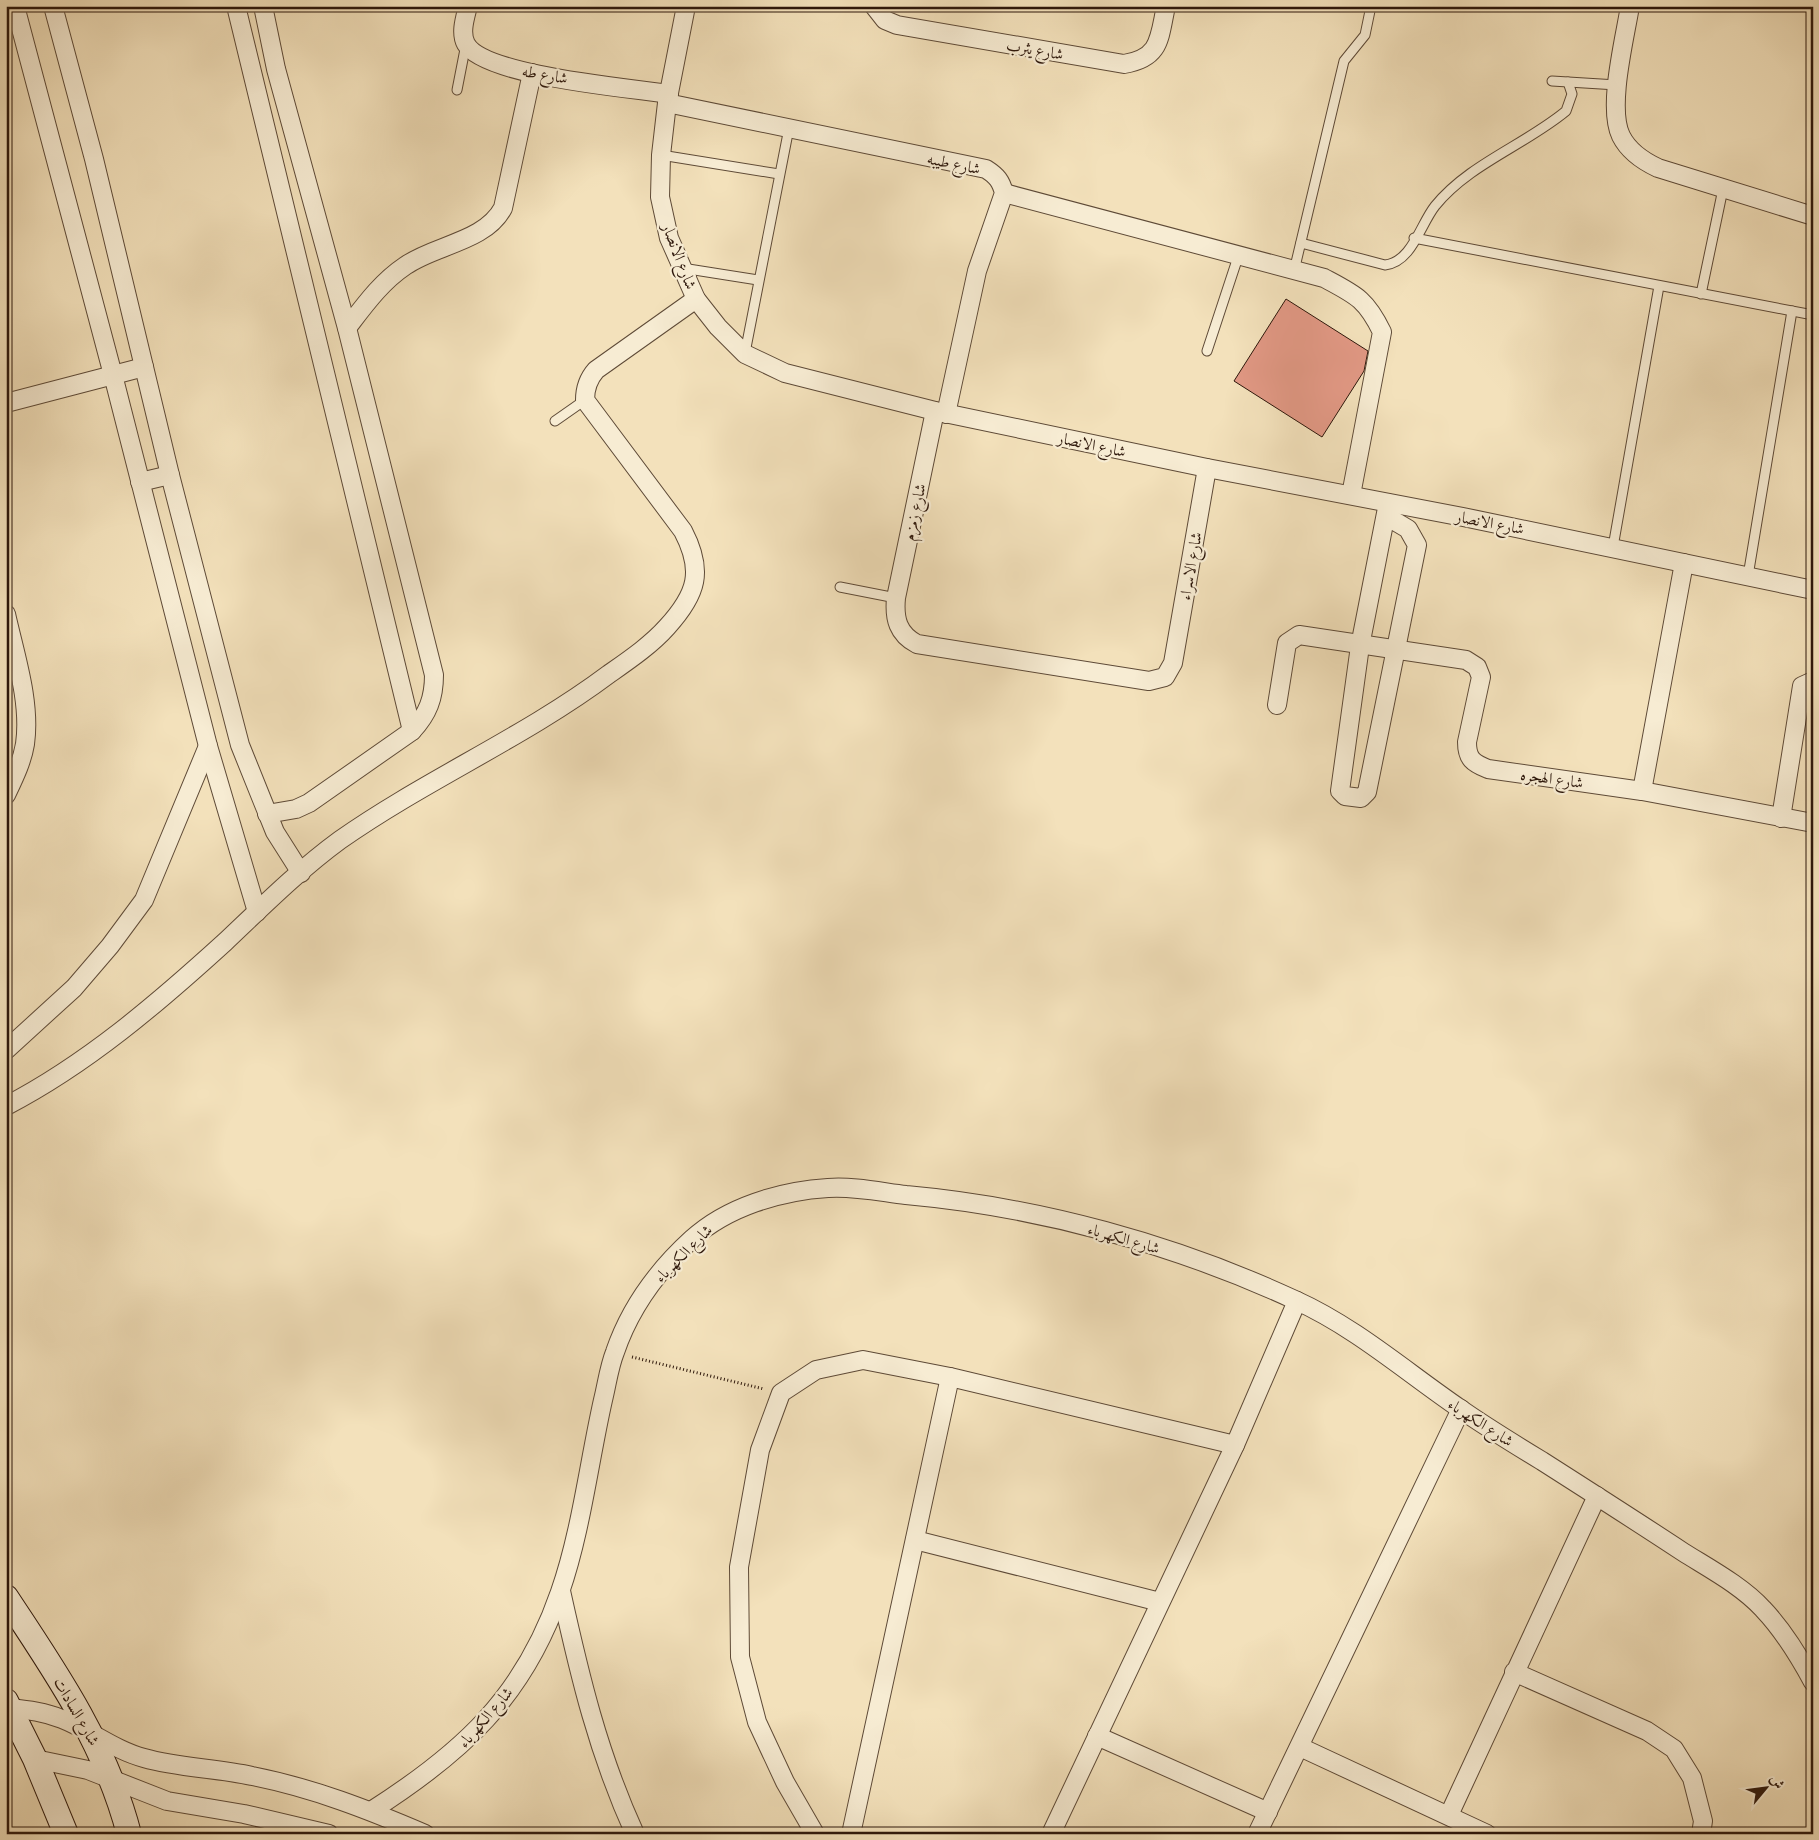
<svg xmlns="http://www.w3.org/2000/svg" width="1819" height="1840" font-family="'IM FELL Double Pica',Amiri,serif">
<rect width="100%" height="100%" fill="#f3e1bb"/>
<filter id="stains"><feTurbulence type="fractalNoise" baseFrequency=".004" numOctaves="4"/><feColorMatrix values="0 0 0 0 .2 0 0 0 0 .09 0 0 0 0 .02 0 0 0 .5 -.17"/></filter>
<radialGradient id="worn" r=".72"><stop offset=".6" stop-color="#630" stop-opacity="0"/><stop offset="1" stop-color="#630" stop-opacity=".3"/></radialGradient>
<!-- building -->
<path fill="#e19884" stroke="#2d170b" d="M1286,299L1368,351L1364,371L1322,437L1234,381Z"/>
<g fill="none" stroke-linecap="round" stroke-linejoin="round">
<defs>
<g id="lane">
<path d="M1552,81L1617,85"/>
<path d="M457,90L466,44"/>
<path d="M661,155L779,174"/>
<path d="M1414,238L1813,315"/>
<path d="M1301,243L1385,265C1412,262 1420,225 1435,206C1469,164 1525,145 1566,111L1572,94L1568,82"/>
<path d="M682,268L758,280"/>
<path d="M1294,271L1344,61L1365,35L1371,6"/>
<path d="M1701,294L1723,189"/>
<path d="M1207,351L1238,257"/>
<path d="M745,353L789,128"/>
<path d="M555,421L585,400"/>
<path d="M1613,547L1659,286"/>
<path d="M1748,576L1792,311"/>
<path d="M840,587L896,598"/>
</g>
<g id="street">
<path d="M15,6L113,375L208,746L257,912"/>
<path d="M53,6L94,159L170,475L240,745L275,832L301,873"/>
<path d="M236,6L412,731"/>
<path d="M263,6L276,69L347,328L434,675C434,698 428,714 412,731L309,803L296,809L267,814"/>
<path d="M468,6C465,18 460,33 466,44C484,76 630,88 669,94"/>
<path d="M686,6L667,103L661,155L660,197L669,238L696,299L718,327L745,354L785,373L935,411L1207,468L1463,517L1813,590"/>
<path d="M874,6L885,20L897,25L1124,64C1161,58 1159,38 1166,6"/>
<path d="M1630,6C1625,38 1607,107 1621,136C1629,152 1643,161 1658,168L1813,216"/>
<path d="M667,103L986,169C997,176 1001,181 1004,193L977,271L946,414"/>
<path d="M1004,193L1324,278C1356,295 1366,299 1382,332L1351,495"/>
<path d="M347,328C364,306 381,282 405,266C434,245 485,242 503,208L532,73"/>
<path d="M6,403L144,367"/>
<path d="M935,411L896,598C894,619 898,634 917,644L1149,681L1165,677L1173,663L1207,468"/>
<path d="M140,482L170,475"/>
<path d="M1386,516L1408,529L1417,545L1367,792L1361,798L1345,796L1340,791L1360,646L1388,503"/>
<path d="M6,614C15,655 31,702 25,744C22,762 14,778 6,795"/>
<path d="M1277,705L1287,643L1299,635L1466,660L1477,667L1481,677L1467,742C1467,759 1473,763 1488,769L1642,791L1813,823"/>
<path d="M1642,791L1684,563"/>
<path d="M1781,818L1802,686L1813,681"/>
<path d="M6,1050L74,988L110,946L144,900L208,746"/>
<path d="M6,1106C87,1064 158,1003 225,942C262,907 299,870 340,840C427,779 525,737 609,674C629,660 651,645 667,627C697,594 704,571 683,531L585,400C585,388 588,379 596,370L696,299"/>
<path d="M915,1540L1160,1602"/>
<path d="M561,1591C580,1677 598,1753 635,1834"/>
<path d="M1514,1672L1647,1731L1674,1749L1692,1778L1703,1821L1701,1834"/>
<path d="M10,1708C28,1710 45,1712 62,1719C90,1730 114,1750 144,1758C179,1768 217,1768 252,1776C313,1788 369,1810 425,1834"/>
<path d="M1097,1736L1268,1812"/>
<path d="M1300,1747L1487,1834"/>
<path d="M35,1759L88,1770L167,1801L244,1814L329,1834"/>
<path d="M371,1811C462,1753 524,1697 560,1592C581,1532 589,1462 603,1400C607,1384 609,1367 615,1352C630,1308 658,1270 692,1239C727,1207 780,1191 828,1188C853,1186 881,1192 906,1195C1039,1207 1174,1244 1295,1300C1355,1327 1405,1371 1459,1408C1486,1427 1514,1444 1542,1461C1589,1491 1636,1521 1683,1552C1710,1569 1742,1586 1763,1609C1784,1631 1799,1656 1813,1682"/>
<path d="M1449,1815L1597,1496"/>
<path d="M815,1834L785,1782L757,1722L740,1657L739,1567L760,1450L781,1393L816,1370L863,1360L950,1377L1235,1445"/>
<path d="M851,1834L950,1377"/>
<path d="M1051,1834L1235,1445L1297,1301"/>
<path d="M1257,1834L1461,1409"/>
</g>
<g id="secondary">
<path d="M6,1597C56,1672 106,1745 129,1834"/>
<path d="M6,1701L35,1759L66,1834"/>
</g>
</defs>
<!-- lane casing -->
<use href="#lane" stroke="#5e4a37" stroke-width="11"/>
<!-- street casing -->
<use href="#street" stroke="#5e4a37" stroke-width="20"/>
<!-- secondary casing -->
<use href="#secondary" stroke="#2d170b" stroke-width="26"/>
<!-- path -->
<path stroke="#2d170b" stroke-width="3" stroke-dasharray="1 2.5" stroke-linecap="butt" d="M632,1357L764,1389"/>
<!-- lane -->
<use href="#lane" stroke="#f7ecd3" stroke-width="9"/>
<!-- street -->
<use href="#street" stroke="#f7ecd3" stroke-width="18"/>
<!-- secondary -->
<use href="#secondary" stroke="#f7ecd3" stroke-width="24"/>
</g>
<g text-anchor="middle" stroke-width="4.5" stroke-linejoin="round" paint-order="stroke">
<!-- street labels -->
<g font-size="16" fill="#2d170b" stroke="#f7ecd3">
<text transform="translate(1035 49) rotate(10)" y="6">شارع يثرب</text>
<text transform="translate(545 74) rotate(10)" y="6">شارع طه</text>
<text transform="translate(954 163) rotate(12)" y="6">شارع طيبه</text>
<text transform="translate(680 256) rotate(69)" y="6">شارع الانصار</text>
<text transform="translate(1092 444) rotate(12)" y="6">شارع الانصار</text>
<text transform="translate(914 512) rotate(-78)" y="6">شارع زمزم</text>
<text transform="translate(1490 522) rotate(11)" y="6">شارع الانصار</text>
<text transform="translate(1190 566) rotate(-80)" y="6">شارع الاسراء</text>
<text transform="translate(1552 778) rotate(8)" y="6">شارع الهجره</text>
<text transform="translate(1124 1238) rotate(16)" y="6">شارع الكهرباء</text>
<text transform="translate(683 1253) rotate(-45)" y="6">شارع الكهرباء</text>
<text transform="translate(1481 1422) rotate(33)" y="6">شارع الكهرباء</text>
<text transform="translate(77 1711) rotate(60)" y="6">شارع السادات</text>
<text transform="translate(485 1717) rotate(-49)" y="6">شارع الكهرباء</text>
</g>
</g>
<!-- margin -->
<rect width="1819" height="1840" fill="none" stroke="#f3e1bb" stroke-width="25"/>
<rect x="8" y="8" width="1804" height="1825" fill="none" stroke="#2d170b" stroke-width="2.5"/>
<rect x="12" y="12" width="1794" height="1815" fill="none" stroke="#2d170b"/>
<!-- north arrow -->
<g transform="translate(1766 1788) rotate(61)" stroke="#f7ecd3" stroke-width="4" paint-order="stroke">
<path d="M0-4L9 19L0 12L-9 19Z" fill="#2d170b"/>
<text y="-8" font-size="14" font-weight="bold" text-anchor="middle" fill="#2d170b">ش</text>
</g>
<rect width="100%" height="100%" filter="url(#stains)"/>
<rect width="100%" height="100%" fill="url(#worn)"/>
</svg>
